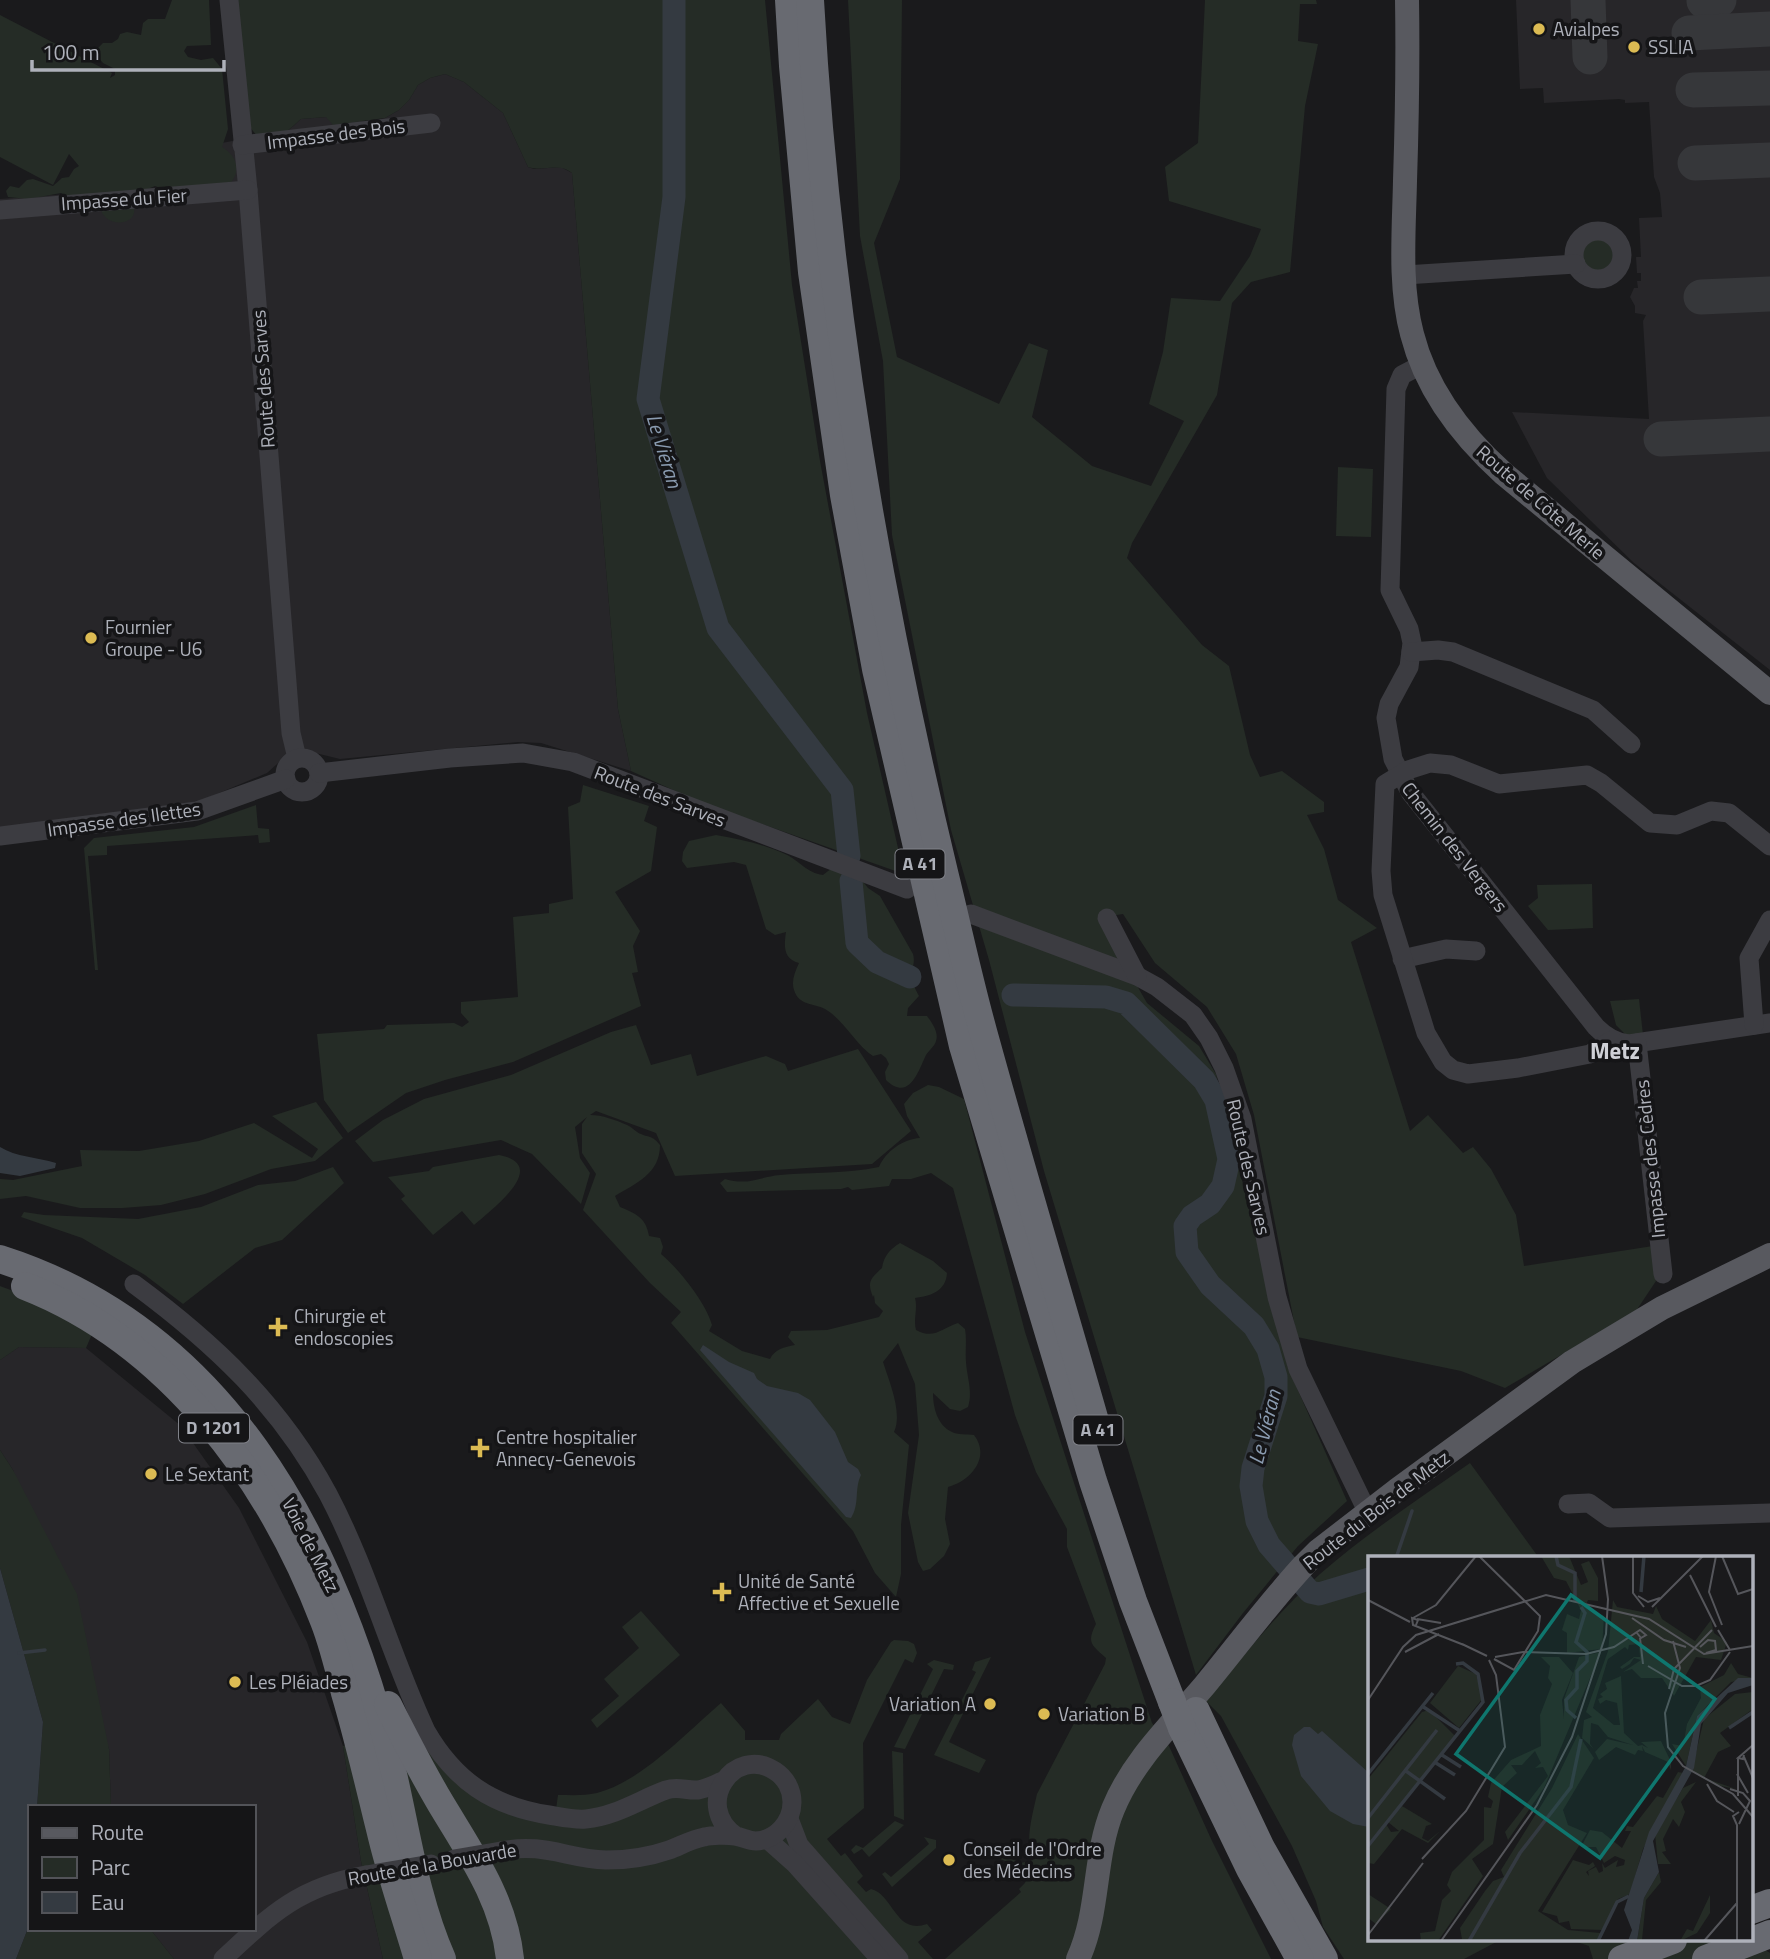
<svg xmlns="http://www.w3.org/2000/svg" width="1770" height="1959" font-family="'Titillium Web',sans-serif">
<rect width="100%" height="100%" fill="#1a1a1c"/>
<!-- built -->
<g fill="#272629">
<path d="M1516,0H1770V670L1634,563L1547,478L1512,412L1649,419L1643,321L1646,315L1635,313V306L1630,297L1634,288H1638L1637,281H1641V273H1637L1636,257H1641L1639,218L1662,217L1660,193L1654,177L1649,102L1625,103V100L1619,99L1544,103L1543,88L1520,89Z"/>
<path d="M445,74L464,82L503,113L528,167L534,169L561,167L572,173L618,709L631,771L541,743L518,742L340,759L295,748L267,773L193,804L0,828V199L219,183L217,144L257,136L283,135L301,119L326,117L369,122L385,118L399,110L409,100L418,85L430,78Z"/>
<path d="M19,1347L86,1348L181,1426L239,1508L307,1642L343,1746L361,1861L383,1959H174L150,1929H254V1807H111L109,1749L13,1470L0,1450V1360Z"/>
</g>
<!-- green -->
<g fill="#252c26">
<path d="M172,0H209L211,45L187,46L184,51L188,57L201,60L213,58L222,69L228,129L222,147C237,156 242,171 229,185L163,189L155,186L133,195C133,200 135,208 134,213C131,227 102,226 100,206L69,198L61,193L28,199L8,197L6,191L10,186L19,188L27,180L33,179L53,186L62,178L69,177L74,169L79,166L69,154L53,185L0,157V15L112,73L110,78L115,75V69L103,63L97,56L98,48L103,43H112L118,39L120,34L127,32L141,35L143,23L148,19H165Z"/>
<path d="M238,0H765L792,285L820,461L867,713L904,874L702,803L631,771L618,709L572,173C558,162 544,172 528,167L503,113L464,82L445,74L430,78L418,85L409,100L399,110L385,118L333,125L326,117L301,119L283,135L257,136L249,126Z"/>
<path d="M848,0H902L900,179L874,243L897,357L999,404L1029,343L1048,350L1032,417L1092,466L1151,486L1184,421L1149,404L1163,352L1171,298L1220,301L1250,256L1261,229L1169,201L1165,167L1198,143L1205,0H1316L1317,4H1300L1298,41L1318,44L1305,106L1290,272L1251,282L1232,303L1217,395L1132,543L1127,558L1202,645L1229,666L1250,755L1260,777L1282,771L1324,802V812L1307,815L1324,849L1338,900L1377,928L1351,942L1410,1131L1428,1115L1463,1153L1473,1147L1491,1169L1516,1215L1524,1266L1653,1246L1656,1281L1636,1311L1505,1388L1461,1371L1297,1337L1254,1115L1236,1054L1207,1007L1155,963L1123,914L1098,918L1147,1003L1199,1046L1216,1074L1288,1368L1347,1501L1298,1546L1243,1613L1196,1675L1044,1171L989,960L951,830L892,535L883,361L860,236Z"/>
<circle cx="1597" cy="256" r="18"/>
<path d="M1338,467L1373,469L1371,537L1336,536Z"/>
<path d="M583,785L649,806L644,821L657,827L651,871L615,892L640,931L633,946L638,972L632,973L641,1006L513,1062L445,1080L406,1093L348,1133L324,1100L317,1034L384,1029L387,1025L454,1023L462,1027L469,1022L461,1013V1002L518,997L513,917L549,913V904L573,899L568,807L580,802Z"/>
<path d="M256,805L258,828L269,829L270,842L259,843L258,835L107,846V855L88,856L98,970H95L84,848L94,838L194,827Z"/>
<path d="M716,835C740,839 763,844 785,854C800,861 807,873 823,875L832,868L861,879L868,888L880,896L913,954C915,962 913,965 912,972C911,981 915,989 919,996L908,1008L907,1016H927C932,1023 939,1032 936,1041C935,1046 929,1050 926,1055C918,1072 909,1102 886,1080L885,1072L889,1064L886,1058L881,1054L873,1056C856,1045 844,1020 825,1009C814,1003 799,1006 794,990C791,981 795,972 799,963C783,959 784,946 786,932L775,935L766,929L746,865L734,862L687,868L682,861L683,852L689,841Z"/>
<path d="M1592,884L1593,928L1548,930L1528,906L1538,898L1537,885Z"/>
<path d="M1639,999L1643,1035L1627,1036L1616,1025L1610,1001Z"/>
<path d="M636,1025L651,1065L691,1054L697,1076L766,1056L785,1064L788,1071L858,1049L911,1131L872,1164L675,1176L656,1133L596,1111L590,1115C602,1115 616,1120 627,1125C632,1127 637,1133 641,1134C650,1138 652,1135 660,1145C660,1174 636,1183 615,1196L620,1207C637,1214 646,1218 649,1236L660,1238L663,1247L661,1254C679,1269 706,1303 712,1325L709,1331L742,1351L770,1359C775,1349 784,1347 795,1345L788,1337L791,1331L827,1330L879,1317L883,1311L875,1303L874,1295L873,1297C867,1282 870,1279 882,1268C884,1256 889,1250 900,1243L933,1261L947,1273C946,1291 931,1296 915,1298C918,1309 913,1319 916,1330C934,1340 942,1328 958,1323L965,1329C967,1340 965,1351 966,1362C967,1378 973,1391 968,1407L960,1411L950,1409L933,1393C933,1407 937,1425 952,1432C957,1435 967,1434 974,1435C991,1457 971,1481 948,1487L945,1519L950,1544L944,1556L930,1569L923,1571L918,1562L908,1513L919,1435L915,1384L898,1343L883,1362C889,1381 903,1413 894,1432L909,1445L901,1525V1574L896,1597L875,1573L853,1531L671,1323L681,1312L650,1283L583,1210L596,1174L582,1153V1124L587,1117L575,1127L580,1158L590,1173L581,1204L532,1154L501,1140L373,1162L355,1141L383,1120L424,1099L511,1075L611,1032Z"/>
<path d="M928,1085L939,1087L964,1099L1025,1332L1152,1723L1169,1746L1212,1841L1271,1959H945L1021,1892L1019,1889L1025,1883L1029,1872L994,1856L993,1851L1021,1863L1033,1860C1024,1842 1033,1813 1037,1794L1105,1664L1106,1658C1092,1645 1086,1643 1096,1624L1067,1547V1529L1036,1472L1015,1415L953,1188L931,1173L911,1179H892L889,1186L852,1190L848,1187L841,1189L727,1192L720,1183L725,1179C748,1186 759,1177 780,1175C813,1172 846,1174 879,1167C886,1151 903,1139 920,1138L907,1116L904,1104L913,1093Z"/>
<path d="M316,1102L343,1138L315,1161L271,1169L205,1194L161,1205L122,1208H80L26,1196L0,1199V1179L13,1180L82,1166L80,1150L139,1151L199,1141L254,1123L312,1158L318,1149L272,1116Z"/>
<path d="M499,1155C552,1165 490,1211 474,1225L462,1211L433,1235L401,1199L405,1196L388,1177L429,1171L433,1167Z"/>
<path d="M333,1167L344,1183L282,1240L255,1248L183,1304L145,1275L82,1238L21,1217L24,1212L44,1215L138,1219L201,1207L258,1185L295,1181Z"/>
<path d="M0,1286L42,1302L92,1334L86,1348L19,1347L0,1360Z"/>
<path d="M0,1450L13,1470L77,1594L109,1749L111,1807H37L43,1722L0,1568Z"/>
<path d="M1470,1463L1539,1558H1369V1940H1500L1464,1959H1344L1323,1927L1316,1901L1292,1846L1221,1716L1206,1701C1242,1658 1278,1612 1320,1574C1367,1533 1419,1499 1470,1463Z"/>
<path d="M641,1611L680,1655L597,1728L591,1720L619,1696L604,1679L639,1648L622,1627Z"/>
<path d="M894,1640L908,1641L914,1644L917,1653L913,1663L905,1659L863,1743L864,1808L827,1839L841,1856L845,1853L863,1876L857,1882L866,1892L871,1889C894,1895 895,1935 927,1924L932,1930L918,1942L933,1959H383L361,1861L343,1746L413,1723L426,1748L554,1824L558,1795C571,1795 584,1796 597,1793C642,1781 686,1733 721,1703L745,1731V1740H779L781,1734L818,1699L832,1717L850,1724L867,1680L891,1642Z"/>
<path d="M991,1657L949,1742L986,1760L979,1773L934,1755L976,1672L972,1670L975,1662Z"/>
<path d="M934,1660L954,1665L953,1670L944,1669L905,1749L894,1747L933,1669L927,1664Z"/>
<path d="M892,1751L903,1753L904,1820L894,1816Z"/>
<path d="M895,1821L904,1825L869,1857L862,1849L854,1854L851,1850L856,1845L863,1848Z"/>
<path d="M924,1837L936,1840V1848L892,1887L882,1874L885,1872L891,1877L929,1844Z"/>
<path d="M30,1923V1929H150L174,1959H16Z"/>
<path d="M1571,1940H1749L1770,1953V1959H1593L1589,1946Z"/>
</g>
<!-- water -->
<g fill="#343a41">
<path d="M0,1147C16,1157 37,1157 56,1163L55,1168L20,1176L0,1173Z"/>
<path d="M703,1345L729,1362L754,1373L757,1379L767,1386L798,1393L810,1400L835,1432L848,1462L858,1469L861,1475C854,1489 860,1504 851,1518L846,1517L700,1350Z"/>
<path d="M0,1568L43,1722L37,1807H30V1923L16,1959H0Z"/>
<path d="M1304,1727H1310L1318,1734L1322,1731L1369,1773V1827L1353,1824L1330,1811L1301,1776L1292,1745L1294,1735Z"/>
</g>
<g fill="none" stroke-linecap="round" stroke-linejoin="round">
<!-- stream -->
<g stroke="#343a41" stroke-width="3.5">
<path d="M1396,1558L1412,1511"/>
<path d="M19,1653L45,1650"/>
</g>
<!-- river -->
<g stroke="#343a41" stroke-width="23">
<path d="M674,0V197L648,399L718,628L842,790L849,856"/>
<path d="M851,881L857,943L877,962L910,977"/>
<path d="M1013,995L1106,997L1126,1003L1204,1080L1216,1100L1229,1159L1223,1186L1210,1204L1192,1216L1185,1226L1187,1252L1210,1285L1254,1326L1268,1349L1276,1377V1396L1253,1468L1251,1486L1257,1521L1269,1545L1310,1592L1319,1594L1369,1579"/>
</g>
<!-- taxiway -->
<g stroke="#36373a" stroke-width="35">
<path d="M1588,0L1590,57"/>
<path d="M1704,1L1719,0"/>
<path d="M1689,33L1770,29"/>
<path d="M1693,90L1770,88"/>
<path d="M1695,163L1770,160"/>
<path d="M1701,297L1770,294"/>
<path d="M1661,439L1770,434"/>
</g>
<!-- minor -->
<g stroke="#3c3c41" stroke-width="19">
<path d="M229,0L248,190L291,733L297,758"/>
<path d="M242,145L431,123"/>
<path d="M0,210L248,190"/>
<circle cx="1598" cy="255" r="24"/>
<path d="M1405,275L1576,264"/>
<path d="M1423,364L1402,375L1396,389L1390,590L1409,629L1412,643L1409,667L1389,704L1386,718L1393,759L1410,792L1596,1027C1605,1036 1615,1043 1629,1044L1770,1023"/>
<path d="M1411,652L1438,650L1453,652L1593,710L1631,744"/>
<circle cx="302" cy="775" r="17"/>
<path d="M319,773L450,758L523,753L573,762L907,889"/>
<path d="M0,836L197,811L286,779"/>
<path d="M971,914L1137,976L1157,987L1193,1015L1209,1038L1224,1068L1242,1119L1277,1297L1298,1369L1368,1513"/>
<path d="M1107,918L1137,976"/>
<path d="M1402,959L1446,949L1476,951"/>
<path d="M1754,1025L1749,958L1770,920"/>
<path d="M1612,1040L1590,1054L1518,1068L1468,1074L1453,1070L1443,1062L1426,1033L1383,895L1381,871L1385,784L1408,770L1430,763L1451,765L1499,784L1587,775L1601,783L1650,823L1677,825L1711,811L1729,813L1770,846"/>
<path d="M1637,1043L1663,1274"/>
<path d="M134,1284C214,1343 280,1405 328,1494C368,1570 390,1654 426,1731C455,1781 492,1806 549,1815C561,1817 574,1820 586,1819C616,1816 639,1800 666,1790C678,1786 687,1791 698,1790C706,1789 715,1784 723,1781"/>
<path d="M1568,1504L1589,1503L1610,1518L1770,1513"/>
<path d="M789,1819L799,1845L899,1959"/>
<path d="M767,1839L795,1864L880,1959"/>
<path d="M501,1851C544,1842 567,1859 606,1860C627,1860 649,1857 669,1850C680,1846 692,1839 704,1837C712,1835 727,1835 735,1836C743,1837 748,1841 756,1841C776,1840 792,1822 792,1802C792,1790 786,1778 775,1771C734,1744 692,1805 736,1836"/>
<path d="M223,1959C270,1915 300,1886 366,1875"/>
</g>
<!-- major -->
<g stroke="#58595f" stroke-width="24">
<path d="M1407,0C1408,60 1407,120 1405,181C1404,231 1399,285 1412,334C1426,389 1463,437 1504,474L1770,693"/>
<path d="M1078,1959C1100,1911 1093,1857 1113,1809C1133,1760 1172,1724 1205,1685C1238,1645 1269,1603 1304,1565L1318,1551L1397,1490L1572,1362L1662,1308L1770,1255"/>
</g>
<!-- highway -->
<g stroke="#686a71" stroke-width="28">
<path d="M789,0L793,66L812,272L844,495L876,669L963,1046L1093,1481L1133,1601L1172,1702"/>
<path d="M810,0C826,295 875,586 944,872C958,929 970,986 986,1042C1021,1169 1059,1295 1095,1421"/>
<path d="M0,1259C222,1330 329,1532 386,1745C405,1817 412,1891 442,1959"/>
<path d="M25,1286C170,1343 270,1480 324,1621C333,1644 339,1669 345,1693C359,1740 370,1789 382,1837C392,1878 406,1918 418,1959"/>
<path d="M388,1705C405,1739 422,1772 441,1804C471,1854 504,1900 510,1959"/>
<path d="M1196,1711L1261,1848L1324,1959"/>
<path d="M1182,1728L1250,1869L1300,1959"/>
<path d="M1751,1910L1770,1903"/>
<path d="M1622,1959L1673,1940"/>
<path d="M1706,1959L1770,1934"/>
</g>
<!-- minor-bridge -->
<g stroke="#3c3c41" stroke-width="19">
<path d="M454,1859L501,1851"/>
<path d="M366,1875L431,1864"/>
</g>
<!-- highway-bridge -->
<path stroke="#686a71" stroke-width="28" d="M1172,1702L1182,1728"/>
</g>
<!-- markers -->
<g fill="#dcbb53" stroke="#151517" stroke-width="2.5">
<circle cx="1539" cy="29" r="7"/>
<circle cx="1634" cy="47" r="7"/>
<circle cx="91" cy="638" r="7"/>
<path d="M274.5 1316.5h7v7h7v7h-7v7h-7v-7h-7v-7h7z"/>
<path d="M476.5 1437.5h7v7h7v7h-7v7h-7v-7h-7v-7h7z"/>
<circle cx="151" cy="1474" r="7"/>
<path d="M718.5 1581.5h7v7h7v7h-7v7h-7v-7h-7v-7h7z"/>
<circle cx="235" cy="1682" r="7"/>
<circle cx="990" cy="1704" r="7"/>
<circle cx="1044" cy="1714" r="7"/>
<circle cx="949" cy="1860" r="7"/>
</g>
<g text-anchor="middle" stroke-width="7" stroke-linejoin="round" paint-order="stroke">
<!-- shield labels -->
<g fill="#151517" stroke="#808289" stroke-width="2">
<rect x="895.5" y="849.5" width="49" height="29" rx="5"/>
<rect x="179" y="1413.5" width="70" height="29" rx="5"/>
<rect x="1073.5" y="1415.5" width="49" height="29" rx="5"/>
</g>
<g font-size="18" font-weight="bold" fill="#aeb1ba">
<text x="920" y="870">A 41</text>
<text x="214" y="1434">D 1201</text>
<text x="1098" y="1436">A 41</text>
</g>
<!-- poi labels -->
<g font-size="19" fill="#aeb1ba" stroke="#151517" text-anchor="start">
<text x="1553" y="36">Avialpes</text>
<text x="1648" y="54">SSLIA</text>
<text x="105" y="634">Fournier<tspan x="105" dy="22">Groupe - U6</tspan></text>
<text x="294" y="1323">Chirurgie et<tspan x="294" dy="22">endoscopies</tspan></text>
<text x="496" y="1444">Centre hospitalier<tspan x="496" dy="22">Annecy-Genevois</tspan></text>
<text x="165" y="1481">Le Sextant</text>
<text x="738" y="1588">Unité de Santé<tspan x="738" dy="22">Affective et Sexuelle</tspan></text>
<text x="249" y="1689">Les Pléiades</text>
<text x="976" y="1711" text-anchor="end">Variation A</text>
<text x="1058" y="1721">Variation B</text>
<text x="963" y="1856">Conseil de l'Ordre<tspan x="963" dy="22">des Médecins</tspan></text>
</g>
<!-- street labels -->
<g font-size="19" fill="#aeb1ba" stroke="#151517">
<text transform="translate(336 134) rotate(-7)" y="7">Impasse des Bois</text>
<text transform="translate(124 199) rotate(-4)" y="7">Impasse du Fier</text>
<text transform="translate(263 379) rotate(-94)" y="7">Route des Sarves</text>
<text transform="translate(1541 502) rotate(41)" y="7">Route de Côte Merle</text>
<text transform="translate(660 796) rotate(21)" y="7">Route des Sarves</text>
<text transform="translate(124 819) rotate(-8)" y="7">Impasse des Ilettes</text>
<text transform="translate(1455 847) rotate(52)" y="7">Chemin des Vergers</text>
<text transform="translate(1650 1159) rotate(-96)" y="7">Impasse des Cèdres</text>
<text transform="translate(1249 1167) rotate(77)" y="7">Route des Sarves</text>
<text transform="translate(1376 1510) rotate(-38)" y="7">Route du Bois de Metz</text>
<text transform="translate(311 1545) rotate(63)" y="7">Voie de Metz</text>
<text transform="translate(432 1864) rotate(-10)" y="7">Route de la Bouvarde</text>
</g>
<!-- water labels -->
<g font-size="21" font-style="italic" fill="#8a9bb0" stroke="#151517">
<text transform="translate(664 451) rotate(73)" y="7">Le Viéran</text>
<text transform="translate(1265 1427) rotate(-76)" y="7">Le Viéran</text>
</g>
<!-- quarter labels -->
<g font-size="23" font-weight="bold" fill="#cfd0d6" stroke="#151517">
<text x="1615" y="1059">Metz</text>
</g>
</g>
<!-- overview -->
<g transform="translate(1368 1556)">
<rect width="385" height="385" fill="#1a1a1c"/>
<path d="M201,0L213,29L220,26L213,8L221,5L230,22V45L220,44L217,51L236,60L234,93L199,97V77L194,74L199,58L211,63L213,54L198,25L186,22L173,0ZM245,44L249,51L285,58L288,50L294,63L327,85L343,64L346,77L359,86L353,104L328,101L306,140L294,122H273L264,113L255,116L273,104L266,102L262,108L254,113L252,111L266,101H272L271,88L261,89L260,94L257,91L240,103L225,152L246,169H252L249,147L238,144L232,148L230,143L235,141L232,138L239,133L237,127L253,120L256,177L270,190L274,189L280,192L273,186L293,185L303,206V214L300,206L277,196L274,190L275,195L270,194L267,199L248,191L231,204L227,196L239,183L265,189L240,181L230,169L223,167L222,188L226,193L214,182L216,164L224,161L218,156L240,95ZM233,96L176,232L140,284L137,276L180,220L175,211L167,212L173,207L167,195L154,209H143L149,217L134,231L125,288L104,303L115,320L70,385H53L52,377L67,375L74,344L83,335L79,329L84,316L116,284V251L123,252L125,245L120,241L123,227L143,204L173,190L172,159L184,128L180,122L182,110L173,101H191L205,117L194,144L196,163V143L211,101ZM363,107L370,118L385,122L363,126L329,160L318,210L304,188L315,190L319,168L333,142L332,131L356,119ZM90,110L108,118L115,142L91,172L62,147ZM385,136V153L352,177L363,190L350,196L336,222L368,233L353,230L331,220L324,214L336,163L367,138ZM61,154L87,180L0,289V223L54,156ZM210,178L226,202L195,254L200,269L219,277L170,355L200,374L232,377L233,385H88L94,383L92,372L117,335L125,325L136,321L133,314L184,232ZM310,216L315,217L275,293L262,338L250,343L235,374L203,373L201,365L191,367L189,360L174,356L205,304L221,309L225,306L227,310L218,316L221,320L220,315L228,311L231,317L235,315L234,307L237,312L250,304L248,311L256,309L257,304L247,300L236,307L228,291H213L222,274L234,276L254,292L263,275H257L259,270L265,271L289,240L295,242ZM328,226L313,246L317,256L311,271L305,263L295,283L298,295L294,296L303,308H290L287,278L315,232ZM34,250L64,268L58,270L54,282L60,285L72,275L60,287L34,273L6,308L0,307V291L18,268L23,276L31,275L20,266ZM291,316L293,326L278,344L274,384L269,385L276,342ZM0,338L23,353L8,368L0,362ZM342,339V357L329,377L312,385L319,373L325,375Z" fill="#252c26"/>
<path d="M370,122H385V129L360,137L333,168L326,212L285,285L291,316L276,342L269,385H260L264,374L256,354L281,276L318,210L329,160Z" fill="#343a41"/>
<path fill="none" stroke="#343a41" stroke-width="3.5" d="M188,0L190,9L207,17V45M273,36L276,0M54,150L92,175M208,162L199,154L198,144L209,132V115L219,105V96L208,86L217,57L213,51M361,172L385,156M74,199L93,211M68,207L87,219M38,215L77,243M0,218L65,137M0,262L69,174M0,290L115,146L110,118L95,107L88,108M101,385L152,297L203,231L213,183M230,385L249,346L261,340"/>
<path fill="none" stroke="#55565b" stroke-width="2" d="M111,0L172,60L170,75L146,114L126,103M265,0V37L276,51M348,0L341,36L354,69M354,0L370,38L385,33M322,19L348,71M270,40L280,46L292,42M0,44L42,66M284,51L335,0M45,62L68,49L108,0M264,62L296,84L318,91M49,63L73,67M48,69L50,64L44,62L45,69L96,89M350,74L362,94M272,82L275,108M305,85L312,112L297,157L300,191L315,210L365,238L385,261M94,88L119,100M332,91L340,84L347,85L348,94L338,97M37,96L71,78M127,101L155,96L218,98L246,91L272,74L278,79L273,82L269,77M280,110L314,130H328L342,124L362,96M301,133L306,113L344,74M0,144L35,91L48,79L178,39L281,63L336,98L385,90M376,199L375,203L370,202L385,189M376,201L385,222M369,218L380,237M339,228L349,245L366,256M362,233L375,237L382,245L371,268M370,240V202M54,303L98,255L137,191L128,119L121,104M0,379L55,307M73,385L169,249L204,181L238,78L240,43L234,0M336,385L369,347M369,385V269L365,260L371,256"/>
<path fill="#0f766e" fill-opacity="0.15" stroke="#0f766e" stroke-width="3.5" d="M203,39L347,143L232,302L88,198Z"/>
<rect width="385" height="385" fill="none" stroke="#aeb1ba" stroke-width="3.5"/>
</g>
<!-- legend -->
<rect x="28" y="1805" width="228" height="126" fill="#151517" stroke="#525358" stroke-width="2"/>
<rect x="42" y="1828" width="35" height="10" fill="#58595f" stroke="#525358" stroke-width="2"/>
<text x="91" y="1840" font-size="21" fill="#aeb1ba">Route</text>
<rect x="42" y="1857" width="35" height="21" fill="#252c26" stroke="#525358" stroke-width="2"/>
<text x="91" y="1875" font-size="21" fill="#aeb1ba">Parc</text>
<rect x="42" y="1892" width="35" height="21" fill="#343a41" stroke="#525358" stroke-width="2"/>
<text x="91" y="1910" font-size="21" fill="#aeb1ba">Eau</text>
<!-- scale -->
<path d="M32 60v10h192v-10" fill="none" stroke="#aeb1ba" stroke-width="3.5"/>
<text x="42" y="60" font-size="21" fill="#aeb1ba" stroke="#151517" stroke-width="5" paint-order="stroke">100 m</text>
</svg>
